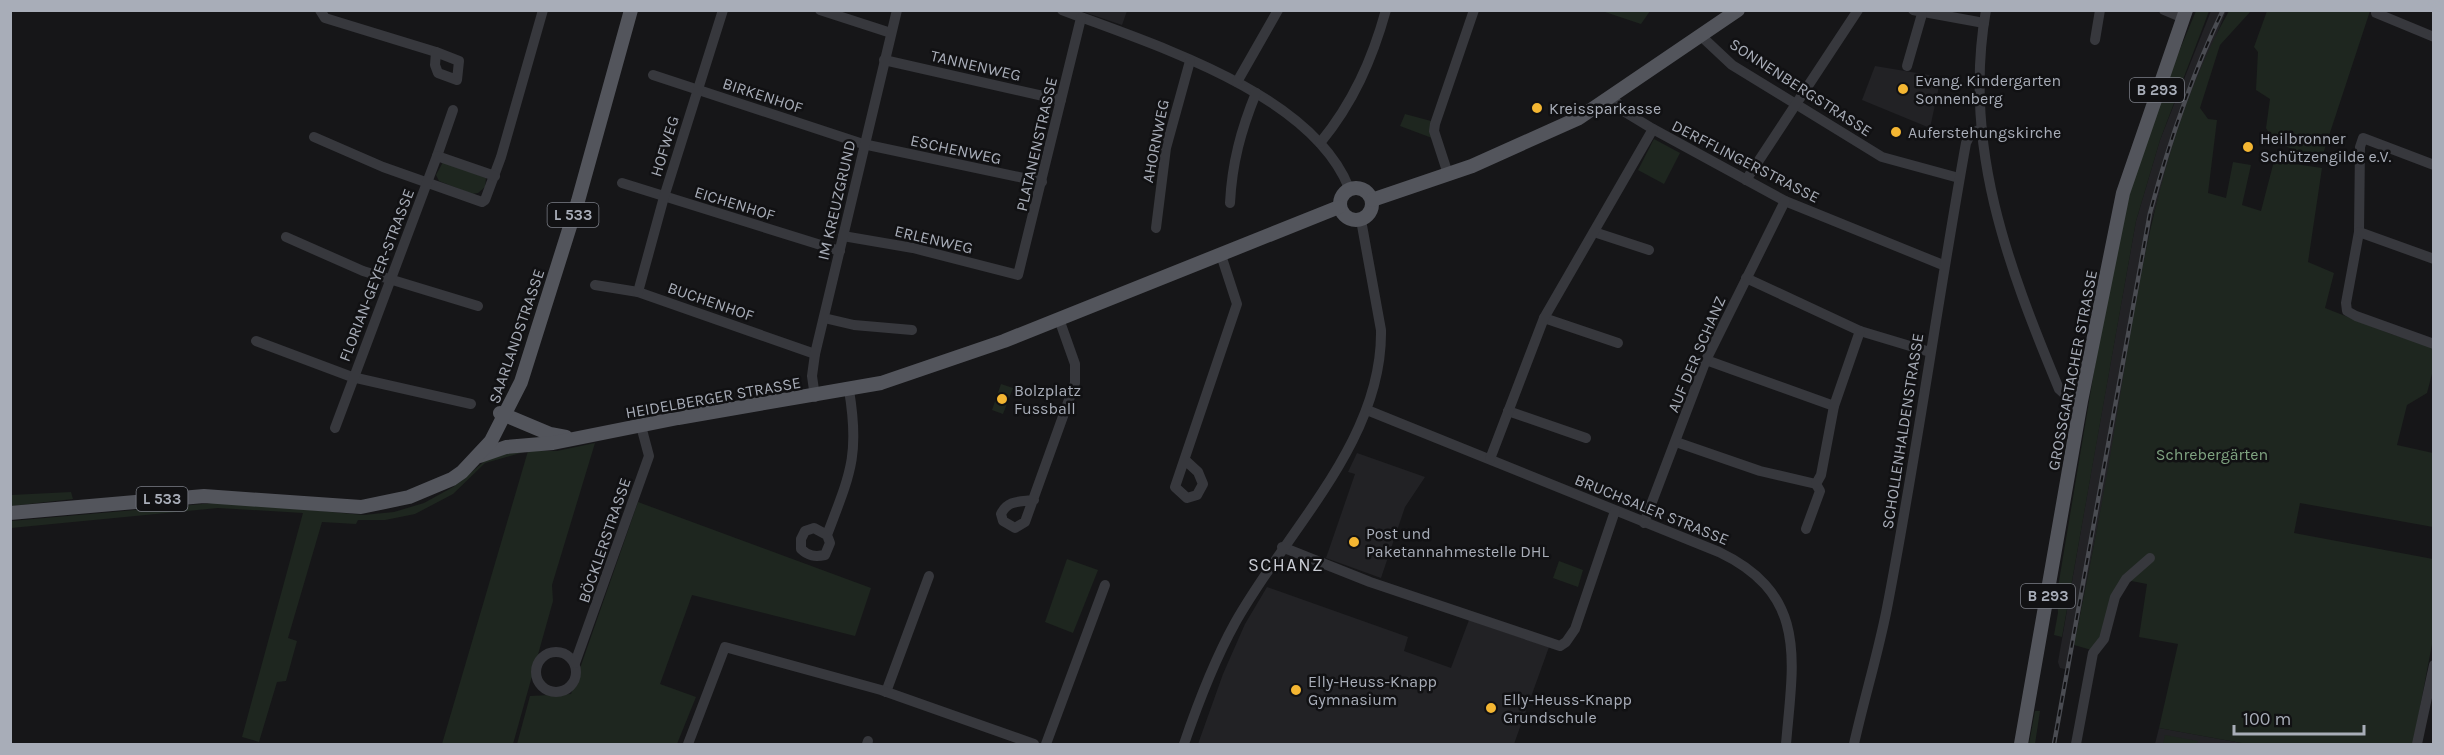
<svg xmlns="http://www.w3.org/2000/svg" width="2444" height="755" font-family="Karla,sans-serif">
<rect width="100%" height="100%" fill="#161618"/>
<!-- built -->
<g fill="#222225">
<path d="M1081,11L1127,10V11L1122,25Z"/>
<path d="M2211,11H2226L2173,146L2151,223L2105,490L2069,670L2060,668L2058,662L2092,467L2136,221L2160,140Z"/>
<path d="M1875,66L1941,77L1930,128L1862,100Z"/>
<path d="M1357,453L1425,477L1405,507L1381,578L1326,558L1355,474L1348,472Z"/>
<path d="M1267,587L1408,637L1404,651L1451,668L1469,620L1549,647L1514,744H1198L1223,674L1245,624Z"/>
<path d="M2159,728L2247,744H2155Z"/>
</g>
<!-- green -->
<g fill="#1e261f">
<path d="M1602,11H1650L1641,24Z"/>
<path d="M2196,11H2209L2160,140L2136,221L2062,637L2054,635L2058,613L2057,593L2113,258L2131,184L2170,73Z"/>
<path d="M2229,11H2251L2220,45L2200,108L2208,119L2217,120L2208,193L2226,198L2233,162L2251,165L2242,205L2261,211L2274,161L2322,168L2308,262L2334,273L2325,308L2391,334L2433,347V370L2427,393L2407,405L2397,445L2433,453V527L2300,503L2294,533L2433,559V639L2413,744H2247L2159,728L2178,644L2139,637L2147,584L2126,580L2095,651L2074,645C2089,571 2104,496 2116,421C2139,282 2159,136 2229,11Z"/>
<path d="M2267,11H2370L2321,160L2274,142L2266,128L2270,99L2256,90L2258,52L2254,47Z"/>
<path d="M1405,114L1431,121L1432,138L1400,126Z"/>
<path d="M1654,139L1680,153L1664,184L1638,170Z"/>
<path d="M443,162L486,178L485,187L478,193L472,194L439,181L436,175Z"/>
<path d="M1001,384L1013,388L1003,414L992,410Z"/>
<path d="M595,443L552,585L553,601L513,744H442L528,451L485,463L453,494L415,514L385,520H358L356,524L322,522L288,638L297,641L286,681L277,682L259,742L242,737L303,513L218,508L11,528V521L214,503L248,504L363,515L394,512L424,503L453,487L491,456L502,451H557Z"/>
<path d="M71,492L73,499L11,506V495Z"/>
<path d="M638,502L871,588L855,636L692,595L660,684L696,697L677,744H517L530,696L571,694Z"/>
<path d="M1067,559L1098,570L1073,633L1045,622Z"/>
<path d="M1559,561L1583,570L1578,587L1553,578Z"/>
<path d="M2035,711H2040L2035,744H2029Z"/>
<path d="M2165,735L2198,741L2197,744H2163Z"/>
</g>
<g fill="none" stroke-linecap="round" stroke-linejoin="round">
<!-- minor -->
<g stroke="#37383d" stroke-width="10">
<path d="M320,10L325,18L436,52"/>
<path d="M820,10L891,33"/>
<path d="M1062,10C1151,44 1311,92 1349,188"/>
<path d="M1913,10L1984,23"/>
<path d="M1986,10C1962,146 2008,266 2059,389L2069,398L2081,401"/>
<path d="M2164,10L2183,18"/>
<path d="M2376,13L2434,37"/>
<path d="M1700,35L1732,65L1882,157L1959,178"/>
<path d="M2095,40L2100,10"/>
<path d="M436,52L459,61L457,80L438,73L435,65Z"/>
<path d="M884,60L1061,100"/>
<path d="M1907,66L1922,14"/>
<path d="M653,75L863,144L1042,182"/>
<path d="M1237,82L1278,10"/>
<path d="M1611,96L1625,112L1653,129L1785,201L1943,265"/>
<path d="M314,137L383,167L482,202L485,200L501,157L543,10"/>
<path d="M1320,143C1353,103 1372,60 1386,10"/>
<path d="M437,156L453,110"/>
<path d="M2434,165L2363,138L2360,147L2359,232L2346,303L2347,311L2356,316L2434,344"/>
<path d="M1448,174L1434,131L1435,124L1474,10"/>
<path d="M1746,180L1858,10"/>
<path d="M622,183L840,251"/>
<path d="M1230,203C1232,163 1241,130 1256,93"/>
<path d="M1156,228L1166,148L1190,61"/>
<path d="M1594,232L1649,250"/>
<path d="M2359,232L2434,259"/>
<path d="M843,236L913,248L1018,275L1081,18"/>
<path d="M286,237L363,271L478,306"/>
<path d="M1746,278L1860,331L1930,352"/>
<path d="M595,285L638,292L815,354"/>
<path d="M638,292L664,197L723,10"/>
<path d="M824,318L854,325L912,330"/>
<path d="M1544,318L1618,343"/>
<path d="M256,341L352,377L471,404"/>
<path d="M1706,360L1834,406"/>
<path d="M815,397L812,376L815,354L897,10"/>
<path d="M1367,410L1719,552C1809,595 1793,661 1786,744"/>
<path d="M1508,411L1586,438"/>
<path d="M335,428L437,156L495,176"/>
<path d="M1676,442L1760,471L1816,484"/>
<path d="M1490,459L1544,318L1653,129"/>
<path d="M1185,460L1198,472L1203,484L1197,495L1187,498L1175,487L1237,304L1221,255"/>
<path d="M1034,500C1019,502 1008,500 1001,514L1003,521L1015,528L1025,522L1075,383V364L1059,319"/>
<path d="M1644,523L1706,360L1785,201"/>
<path d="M1806,529L1820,491L1816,484L1821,475L1834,406L1860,331"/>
<path d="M827,535L814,528L805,531L801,539V549C808,556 815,557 825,555L830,543L827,535C850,474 860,456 849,390"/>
<path d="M1282,547L1370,582L1560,646L1566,642L1575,629L1615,511"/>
<circle cx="556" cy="672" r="20"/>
<path d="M575,663L649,456L641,426"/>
<path d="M886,692L929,576"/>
<path d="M688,744L725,647L881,690L1034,744"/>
<path d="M867,744L868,741"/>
<path d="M1046,744L1105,585"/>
<path d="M1184,744C1198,703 1214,661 1235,623C1286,531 1383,441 1381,330L1361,220"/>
<path d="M1854,744C1864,699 1878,654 1887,608C1917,453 1938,298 1966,143L1971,133L1982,129"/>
<path d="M2076,744L2093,653L2104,639L2115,597L2126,579L2150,558"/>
<path d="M2417,744L2434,665"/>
</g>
<!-- major -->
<g stroke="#53555c" stroke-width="14">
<circle cx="1356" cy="204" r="16"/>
<path d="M1372,200L1472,166L1579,118L1738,10"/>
<path d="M500,413L550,434L566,437"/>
<path d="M480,456L506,447L553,443L678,418L881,383L1004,341L1339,207"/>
<path d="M10,513L204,496L361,507L409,497L452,479L462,472L491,441L521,382L578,201L631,10"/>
<path d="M2021,744L2081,401L2123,193L2186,10"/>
</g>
<defs>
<path id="rail" d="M2054,744L2150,213C2169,143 2191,76 2223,10"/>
</defs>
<!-- rail casing -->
<use href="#rail" stroke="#4a4c52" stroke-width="4.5"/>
<!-- rail -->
<use href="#rail" stroke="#111113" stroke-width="2" stroke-dasharray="7" stroke-linecap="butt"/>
</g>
<!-- markers -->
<g fill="#f4b632" stroke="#111113" stroke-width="2">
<circle cx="1903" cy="89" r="6"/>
<circle cx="1537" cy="108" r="6"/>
<circle cx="1896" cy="132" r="6"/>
<circle cx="2248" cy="147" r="6"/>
<circle cx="1002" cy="399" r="6"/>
<circle cx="1354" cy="542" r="6"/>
<circle cx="1296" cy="690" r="6"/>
<circle cx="1491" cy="708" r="6"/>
</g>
<g text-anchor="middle" stroke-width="5" stroke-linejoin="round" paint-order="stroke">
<!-- shield labels -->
<g fill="#111113" stroke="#7b7e86" stroke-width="1.5">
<rect x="2130" y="78" width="54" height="24" rx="4.5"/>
<rect x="547.5" y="203" width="51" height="24" rx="4.5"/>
<rect x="136.5" y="487" width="51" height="24" rx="4.5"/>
<rect x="2021" y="584" width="54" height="24" rx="4.5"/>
</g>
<g font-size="15" font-weight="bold" fill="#a8adb8">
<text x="2157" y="95">B 293</text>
<text x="573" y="220">L 533</text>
<text x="162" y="504">L 533</text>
<text x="2048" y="601">B 293</text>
</g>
<!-- street labels -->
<g font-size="16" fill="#a8adb8" stroke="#111113">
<text transform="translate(976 65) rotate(13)" y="6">TANNENWEG</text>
<text transform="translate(1801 87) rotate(33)" y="6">SONNENBERGSTRASSE</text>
<text transform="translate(763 95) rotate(18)" y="6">BIRKENHOF</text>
<text transform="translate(1155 141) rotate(-79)" y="6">AHORNWEG</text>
<text transform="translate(1036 144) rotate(-77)" y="6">PLATANENSTRASSE</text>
<text transform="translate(664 146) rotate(-73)" y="6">HOFWEG</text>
<text transform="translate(956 149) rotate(12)" y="6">ESCHENWEG</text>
<text transform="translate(1746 161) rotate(27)" y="6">DERFFLINGERSTRASSE</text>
<text transform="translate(836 200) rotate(-77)" y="6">IM KREUZGRUND</text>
<text transform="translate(735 203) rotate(17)" y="6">EICHENHOF</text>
<text transform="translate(934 239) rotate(13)" y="6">ERLENWEG</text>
<text transform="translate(376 275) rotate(-69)" y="6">FLORIAN-GEYER-STRASSE</text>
<text transform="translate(711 301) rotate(19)" y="6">BUCHENHOF</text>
<text transform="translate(516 336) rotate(-71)" y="6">SAARLANDSTRASSE</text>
<text transform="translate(1696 354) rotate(-67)" y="6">AUF DER SCHANZ</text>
<text transform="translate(2072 370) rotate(-79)" y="6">GROSSGARTACHER STRASSE</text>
<text transform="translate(713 397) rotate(-10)" y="6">HEIDELBERGER STRASSE</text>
<text transform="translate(1902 431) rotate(-81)" y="6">SCHOLLENHALDENSTRASSE</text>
<text transform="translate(1652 509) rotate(22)" y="6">BRUCHSALER STRASSE</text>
<text transform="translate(604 540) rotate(-71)" y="6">BÖCKLERSTRASSE</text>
</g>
<!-- poi labels -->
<g font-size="16" fill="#a8adb8" stroke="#111113" text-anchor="start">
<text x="1915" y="86">Evang. Kindergarten<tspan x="1915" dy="18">Sonnenberg</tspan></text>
<text x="1549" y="114">Kreissparkasse</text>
<text x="1908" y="138">Auferstehungskirche</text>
<text x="2260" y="144">Heilbronner<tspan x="2260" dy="18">Schützengilde e.V.</tspan></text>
<text x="1014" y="396">Bolzplatz<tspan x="1014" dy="18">Fussball</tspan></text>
<text x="1366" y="539">Post und<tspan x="1366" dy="18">Paketannahmestelle DHL</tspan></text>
<text x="1308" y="687">Elly-Heuss-Knapp<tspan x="1308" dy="18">Gymnasium</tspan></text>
<text x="1503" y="705">Elly-Heuss-Knapp<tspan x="1503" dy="18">Grundschule</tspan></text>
</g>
<!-- park labels -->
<g font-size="16" fill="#7fa381" stroke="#111113">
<text x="2212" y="460">Schrebergärten</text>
</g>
<!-- neighbourhood labels -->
<g font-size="18" letter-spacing="1.5" fill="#c9ccd4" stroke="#111113">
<text x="1286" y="571">SCHANZ</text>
</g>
</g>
<!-- border -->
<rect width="2444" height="755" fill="none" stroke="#a8adb8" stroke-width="24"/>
<!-- scale -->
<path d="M2234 725v9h130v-9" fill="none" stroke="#a8adb8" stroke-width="3"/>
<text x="2243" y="725" font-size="18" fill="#a8adb8" stroke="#111113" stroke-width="4.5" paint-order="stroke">100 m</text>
</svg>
